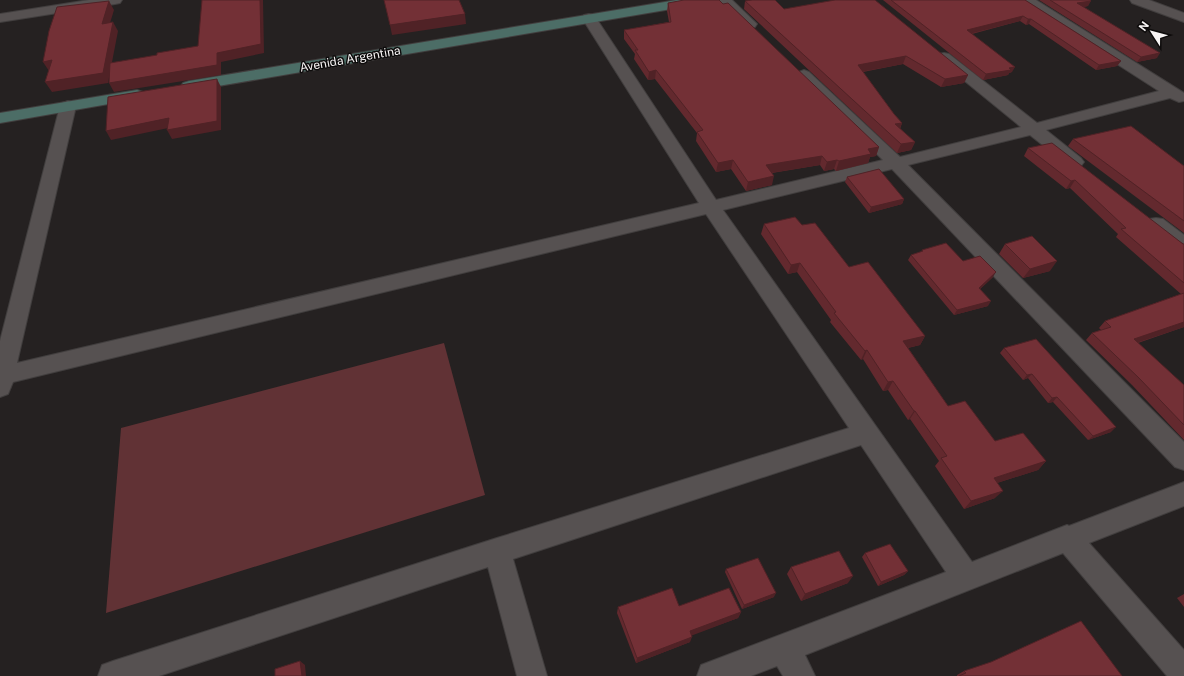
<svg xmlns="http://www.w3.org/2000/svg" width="1184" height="676" font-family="'Public Sans',sans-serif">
<rect width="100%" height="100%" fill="#252121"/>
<!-- green -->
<path fill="#613235" d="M444,343L485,495L106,613L121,428Z"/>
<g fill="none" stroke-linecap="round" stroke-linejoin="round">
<defs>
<g id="street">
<path d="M89,0H122L120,3L115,4L0,22V14Z"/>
<path d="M717,0H732L757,24L755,27L750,28L745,27Z"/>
<path d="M1020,0H1036L1184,93V101L1179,102L1170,98L1046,130L1081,158L1084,162L1081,166L1075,167L1069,166L1030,135L908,165L1184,442V470L1175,467L892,169L723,210L972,562L1067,525L1069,526L1184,482V506L1089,543L1184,650V676H1167L1063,553L805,655L815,676H783L777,666L751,676H697L701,665L946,572L861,445L513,559L547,676H517L488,567L159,676H98L102,665L113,661L497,538L849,428L706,214L13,382L8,394L0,397V341L60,106L62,103L68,101L74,103L76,106L17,363L699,203L582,18L584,15L589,14L594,15L596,18L716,200L883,160L799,78L796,75L799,72L804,70L809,72L900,157L1021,127L939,60L937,57L939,54L944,53L949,54L1037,123L1159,91L1022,3Z"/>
<path d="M1130,0H1149L1184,13V22L1132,3Z"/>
<path d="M1156,218L1163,219L1184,235V252L1177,250L1149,229L1146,224L1149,219Z"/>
</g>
<g id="secondary">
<path d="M677,0H708L706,3L701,4L189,91L183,89L181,86L183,83L189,81Z"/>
<path d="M137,90L143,92L145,95L143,98L0,123V113Z"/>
</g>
</defs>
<!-- street casing -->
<use href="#street" stroke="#413e3e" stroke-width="2"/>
<!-- secondary casing -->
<use href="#secondary" stroke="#413e3e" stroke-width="2"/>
<!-- street -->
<use href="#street" fill="#565151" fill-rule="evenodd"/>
<!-- secondary -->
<use href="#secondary" fill="#4c6d66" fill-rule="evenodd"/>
</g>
<!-- wall -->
<g fill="#63292e">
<path d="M883,0H1025L1121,61L1117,66L1096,70L1029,24L1026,25L1020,21L972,34L1012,72L1009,73L1008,75L983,80Z"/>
<path d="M1039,0H1090L1088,6L1083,7L1157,58L1137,62Z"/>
<path d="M745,1L784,9L968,75L964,83L941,87L903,64L863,72L894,114L902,123L900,129L915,142L911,150L897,153L744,9Z"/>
<path d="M668,3L879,147L876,156L870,157L868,163L836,171L834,169L824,171L820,165L772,173V185L746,191L731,169L716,172L696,141L697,133L655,79L648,80L634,59L635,54L624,39V30L669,22L667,11Z"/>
<path d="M1073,139L1184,166V233L1068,146Z"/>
<path d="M1028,148L1184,244V327L1138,343L1184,385V440L1132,385L1086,340L1092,333L1101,330L1099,328L1105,321L1181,294L1116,237L1118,234L1070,188L1066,189L1024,156Z"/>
<path d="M847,177L904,199L902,204L869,213L845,182Z"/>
<path d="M764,224L802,225L925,336L920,345L908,348L948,406L995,441L1046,461L1038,470L997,483L995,498L964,509L935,466L939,461L910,419L908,420L888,390L883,391L863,359L861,360L830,322L831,320L797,272L788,274L761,234Z"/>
<path d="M1005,244L1050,271L1023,278L999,254Z"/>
<path d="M922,250L963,261L993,277L980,289L988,306L954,315L908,260L911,255L921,252Z"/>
<path d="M1004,348L1111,432L1088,440L1053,402L1048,403L1028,378L1023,380L1000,353Z"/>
<path d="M865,553L908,571L904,575L878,586L862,557Z"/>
<path d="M791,567L848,583L801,601L787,574Z"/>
<path d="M726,569L774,597L742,609L725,572Z"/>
<path d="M1184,594V607L1177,598Z"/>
<path d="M679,606L741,612L738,618L691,635L690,642L636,663L617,613L618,607Z"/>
<path d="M964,671L1122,676H957V675Z"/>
</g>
<!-- shaded-wall -->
<g fill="#502226">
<path d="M260,0H263L264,53L221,62V75L114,92L109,83L217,53Z"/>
<path d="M109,1L114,10L107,33L102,24Z"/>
<path d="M1091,1L1088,6L1075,9L1077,3Z"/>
<path d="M465,14L466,24L392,35L390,25Z"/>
<path d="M1023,16L1020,21L965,35L967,30Z"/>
<path d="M1028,19H1031L1029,24L1026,25Z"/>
<path d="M113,22L118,31L108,83L52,92L45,82Z"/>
<path d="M1160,53L1157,58L1137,62L1141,57Z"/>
<path d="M906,56L903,64L855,73L858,65Z"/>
<path d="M52,60L49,71L43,62Z"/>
<path d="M1121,61L1117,66L1096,70L1099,65Z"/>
<path d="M1015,67L1012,72L1009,73L1008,75L983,80L986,74Z"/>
<path d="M656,70L655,79L648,80L649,72Z"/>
<path d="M968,75L964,83L941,87L945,79Z"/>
<path d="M217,79L221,87V130L172,139L167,130Z"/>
<path d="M169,118L173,127L111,140L106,131Z"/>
<path d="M902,123L899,131L895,124Z"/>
<path d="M915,142L911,150L897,153L901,144Z"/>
<path d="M879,147L876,156L870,157L868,163L836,171L839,161L868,149Z"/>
<path d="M822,156L820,165L764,174L766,165Z"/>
<path d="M733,160L731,169L716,172L718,163Z"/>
<path d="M837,160L834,169L824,171L827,162Z"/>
<path d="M774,176L772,185L746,191L748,182Z"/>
<path d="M1075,180L1070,188L1066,189L1071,181Z"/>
<path d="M904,199L902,204L869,213L871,207Z"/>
<path d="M1057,261L1050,271L1023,278L1030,269Z"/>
<path d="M800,263L797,272L788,274L791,265Z"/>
<path d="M996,272L993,277L976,293L979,288Z"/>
<path d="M991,301L988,306L954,315L957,310Z"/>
<path d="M1184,322V327L1127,346L1134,339Z"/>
<path d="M925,336L920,345L898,350L903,341Z"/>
<path d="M867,350L863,359L861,360L865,351Z"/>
<path d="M1032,374L1028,378L1023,380L1027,375Z"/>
<path d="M893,381L888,390L883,391L888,382Z"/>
<path d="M1057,397L1053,402L1048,403L1052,398Z"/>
<path d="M914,411H915L910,419L908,420Z"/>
<path d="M1116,427L1111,432L1088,440L1093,436Z"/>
<path d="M1046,461L1038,470L987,486L994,478Z"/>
<path d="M1003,491L995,498L964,509L971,501Z"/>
<path d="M908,571L904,575L878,586L881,582Z"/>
<path d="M853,576L848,583L801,601L805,594Z"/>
<path d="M776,593L774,597L742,609L744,605Z"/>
<path d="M741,612L738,618L688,637L690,631Z"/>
<path d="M692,637L690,642L636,663L637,658Z"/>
<path d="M300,661L305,665L306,676H302Z"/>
</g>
<!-- building -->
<g fill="#733036" stroke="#502226">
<path d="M202,0H260L261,44L217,53V65L109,83L110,63L157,55V53L198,46Z"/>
<path d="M384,0H459L465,14L390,25Z"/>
<path d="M684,0H719L723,4L728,3L879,147L868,149L871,154L839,161L837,160L827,162L822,156L766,165L774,176L748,182L733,160L718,163L697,132L703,130L656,70L649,72L635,50H638L624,30L671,22L668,3Z"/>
<path d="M752,0H775L784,9L835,0H875L968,75L945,79L906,56L858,65L894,114L902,123L895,124L915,142L901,144L745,1Z"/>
<path d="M891,0H1025L1121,61L1099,65L1031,19H1028L1023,16L967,30L1015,67L1009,68L1011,70L986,74Z"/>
<path d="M1050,0H1090L1091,1L1077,3L1160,53L1141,57Z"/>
<path d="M109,1L102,24L113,22L103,73L45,82L52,60L43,62L49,31L57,7Z"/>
<path d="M217,79V121L167,130L169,118L106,131L108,97Z"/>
<path d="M1131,126L1184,166V221L1073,139Z"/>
<path d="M1052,143L1183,244H1184V283L1121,229L1126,228L1075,180L1071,181L1028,148Z"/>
<path d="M879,169L904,199L871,207L847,177Z"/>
<path d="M795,217L802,225L815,223L849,267L868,262L925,336L903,341L948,406L965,401L995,441L1023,433L1046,461L994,478L1003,491L971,501L941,458L947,456L915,411H914L893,381L888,382L867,350L865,351L834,313L836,312L800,263L791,265L764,224Z"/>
<path d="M1032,236L1057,261L1030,269L1005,244Z"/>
<path d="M946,243L963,261L980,256L996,272L979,288L991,301L957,310L911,255L923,251L922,250Z"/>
<path d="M1184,293V322L1134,339L1184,385V425L1139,378L1092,333L1111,327L1105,321Z"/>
<path d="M1036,339L1116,427L1093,436L1057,397L1052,398L1032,374L1027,375L1004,348Z"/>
<path d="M890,544L908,571L881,582L865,553Z"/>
<path d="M839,551L853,576L805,594L791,567Z"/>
<path d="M758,558L776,593L744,605L726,569Z"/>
<path d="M672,588L679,606L729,588L741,612L690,631L692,637L637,658L618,607Z"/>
<path d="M1081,621L1122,676H959L966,673L964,671L991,662Z"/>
<path d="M300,661L302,676H275V669Z"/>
</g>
<g text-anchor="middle" stroke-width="3" stroke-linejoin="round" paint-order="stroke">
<!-- far-street labels -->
<g font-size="12" fill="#f7f4f4" stroke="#0d0b0b">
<text transform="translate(350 59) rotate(-10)" y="4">Avenida Argentina</text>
</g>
</g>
<!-- north arrow -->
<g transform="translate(1152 32) rotate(306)" stroke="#0d0b0b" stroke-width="3" paint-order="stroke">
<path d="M0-3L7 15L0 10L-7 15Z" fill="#f7f4f4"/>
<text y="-6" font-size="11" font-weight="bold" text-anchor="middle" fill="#f7f4f4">N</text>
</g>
</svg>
